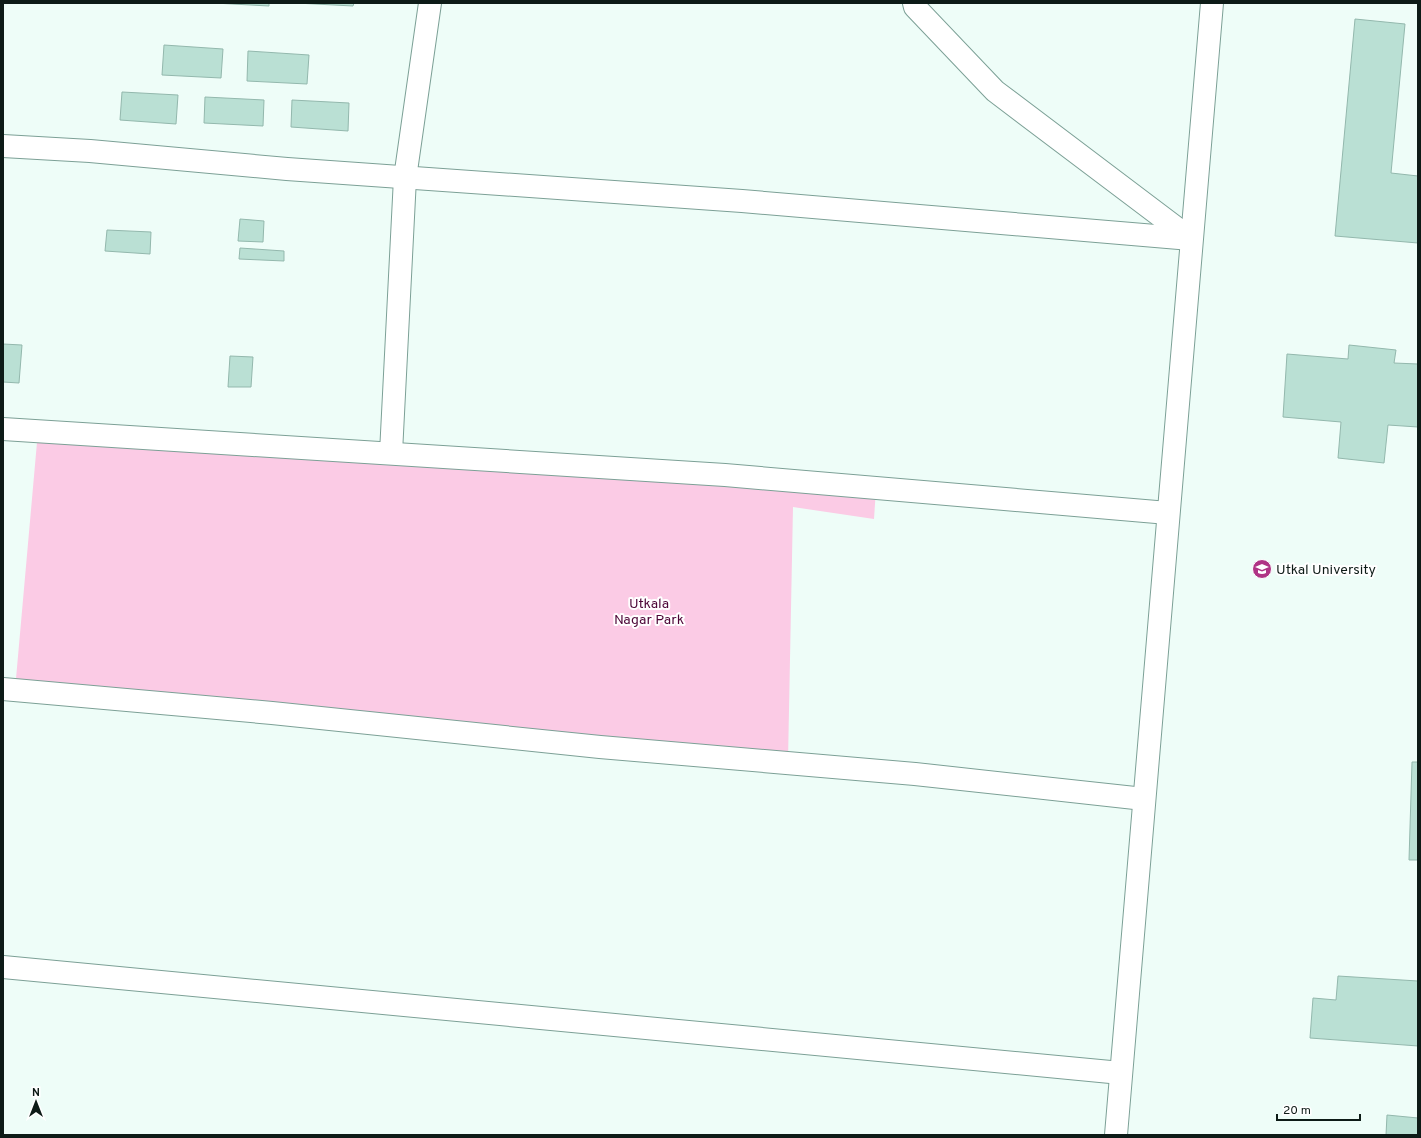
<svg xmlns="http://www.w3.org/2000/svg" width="1421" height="1138" font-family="Overpass,sans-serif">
<rect width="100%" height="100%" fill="#eefdf8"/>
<!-- green -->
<path fill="#fbcbe5" d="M38,431L876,489L874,519L793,507L788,761L15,690Z"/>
<!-- building -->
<g fill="#bae0d4" stroke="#93b8ad">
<path d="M214,3H269V6Z"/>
<path d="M296,3H354L353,6Z"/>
<path d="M1355,19L1405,24L1391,173L1418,176V243L1335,236Z"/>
<path d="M164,45L223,49L221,78L162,75Z"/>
<path d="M248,51L309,55L307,84L247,81Z"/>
<path d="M122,92L178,95L176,124L120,120Z"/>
<path d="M205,97L264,100L263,126L204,123Z"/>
<path d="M292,100L349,103L348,131L291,127Z"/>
<path d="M240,219L264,221L263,242L238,241Z"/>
<path d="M107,230L151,232L150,254L105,251Z"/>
<path d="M240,248L284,251V261L239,259Z"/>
<path d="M3,344L22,345L19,383L3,382Z"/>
<path d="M1349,345L1396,350L1394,363L1418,364V427L1388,425L1384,463L1338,458L1341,422L1283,417L1287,354L1348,359Z"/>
<path d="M230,356L253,357L251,387H228Z"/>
<path d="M1412,762H1418V860H1409Z"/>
<path d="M1338,976L1418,981V1046L1310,1038L1313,998L1336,1000Z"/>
<path d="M1387,1115L1418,1118V1135H1386Z"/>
</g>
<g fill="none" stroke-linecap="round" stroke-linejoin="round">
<defs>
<g id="minor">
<path d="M914,3L915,7L995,91L1191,239"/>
<path d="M3,146L90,151L287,169L742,201L1191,239"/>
<path d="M3,429L725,475L1168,513"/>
<path d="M391,453L405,178L430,3"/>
<path d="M3,689L272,713L600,747L915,774L1144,799"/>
<path d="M3,967L1121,1073"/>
<path d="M1116,1135L1212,3"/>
</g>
</defs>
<!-- minor casing -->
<use href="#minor" stroke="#7ca096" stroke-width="24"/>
<!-- minor -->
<use href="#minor" stroke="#fff" stroke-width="22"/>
</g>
<!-- icons -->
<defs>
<symbol id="university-disc" viewBox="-11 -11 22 22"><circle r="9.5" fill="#af3485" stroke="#fff"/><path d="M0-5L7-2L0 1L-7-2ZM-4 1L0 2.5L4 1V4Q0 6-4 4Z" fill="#fff"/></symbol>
</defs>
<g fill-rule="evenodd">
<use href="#university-disc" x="1251" y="558" width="22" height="22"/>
</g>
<g text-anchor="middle" stroke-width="4" stroke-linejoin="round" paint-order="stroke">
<!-- poi labels -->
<g font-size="14" fill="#0d1b17" stroke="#fff" text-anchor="start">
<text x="1276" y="574">Utkal University</text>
</g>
<!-- park labels -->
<g font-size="14" fill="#4c0536" stroke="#fff">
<text x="649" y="608">Utkala<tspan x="649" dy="16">Nagar Park</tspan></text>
</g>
</g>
<!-- border -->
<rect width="1421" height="1138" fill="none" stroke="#0d1b17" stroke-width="8"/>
<!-- north arrow -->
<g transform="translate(36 1102)" stroke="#ffffff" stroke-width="3" paint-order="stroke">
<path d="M0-3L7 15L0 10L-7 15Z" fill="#0d1b17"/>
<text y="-6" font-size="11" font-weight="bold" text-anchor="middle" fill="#0d1b17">N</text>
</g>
<!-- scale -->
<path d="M1277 1114v6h83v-6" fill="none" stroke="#0d1b17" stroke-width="2"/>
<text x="1283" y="1114" font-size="12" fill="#0d1b17" stroke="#ffffff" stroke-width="3" paint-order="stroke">20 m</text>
</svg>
